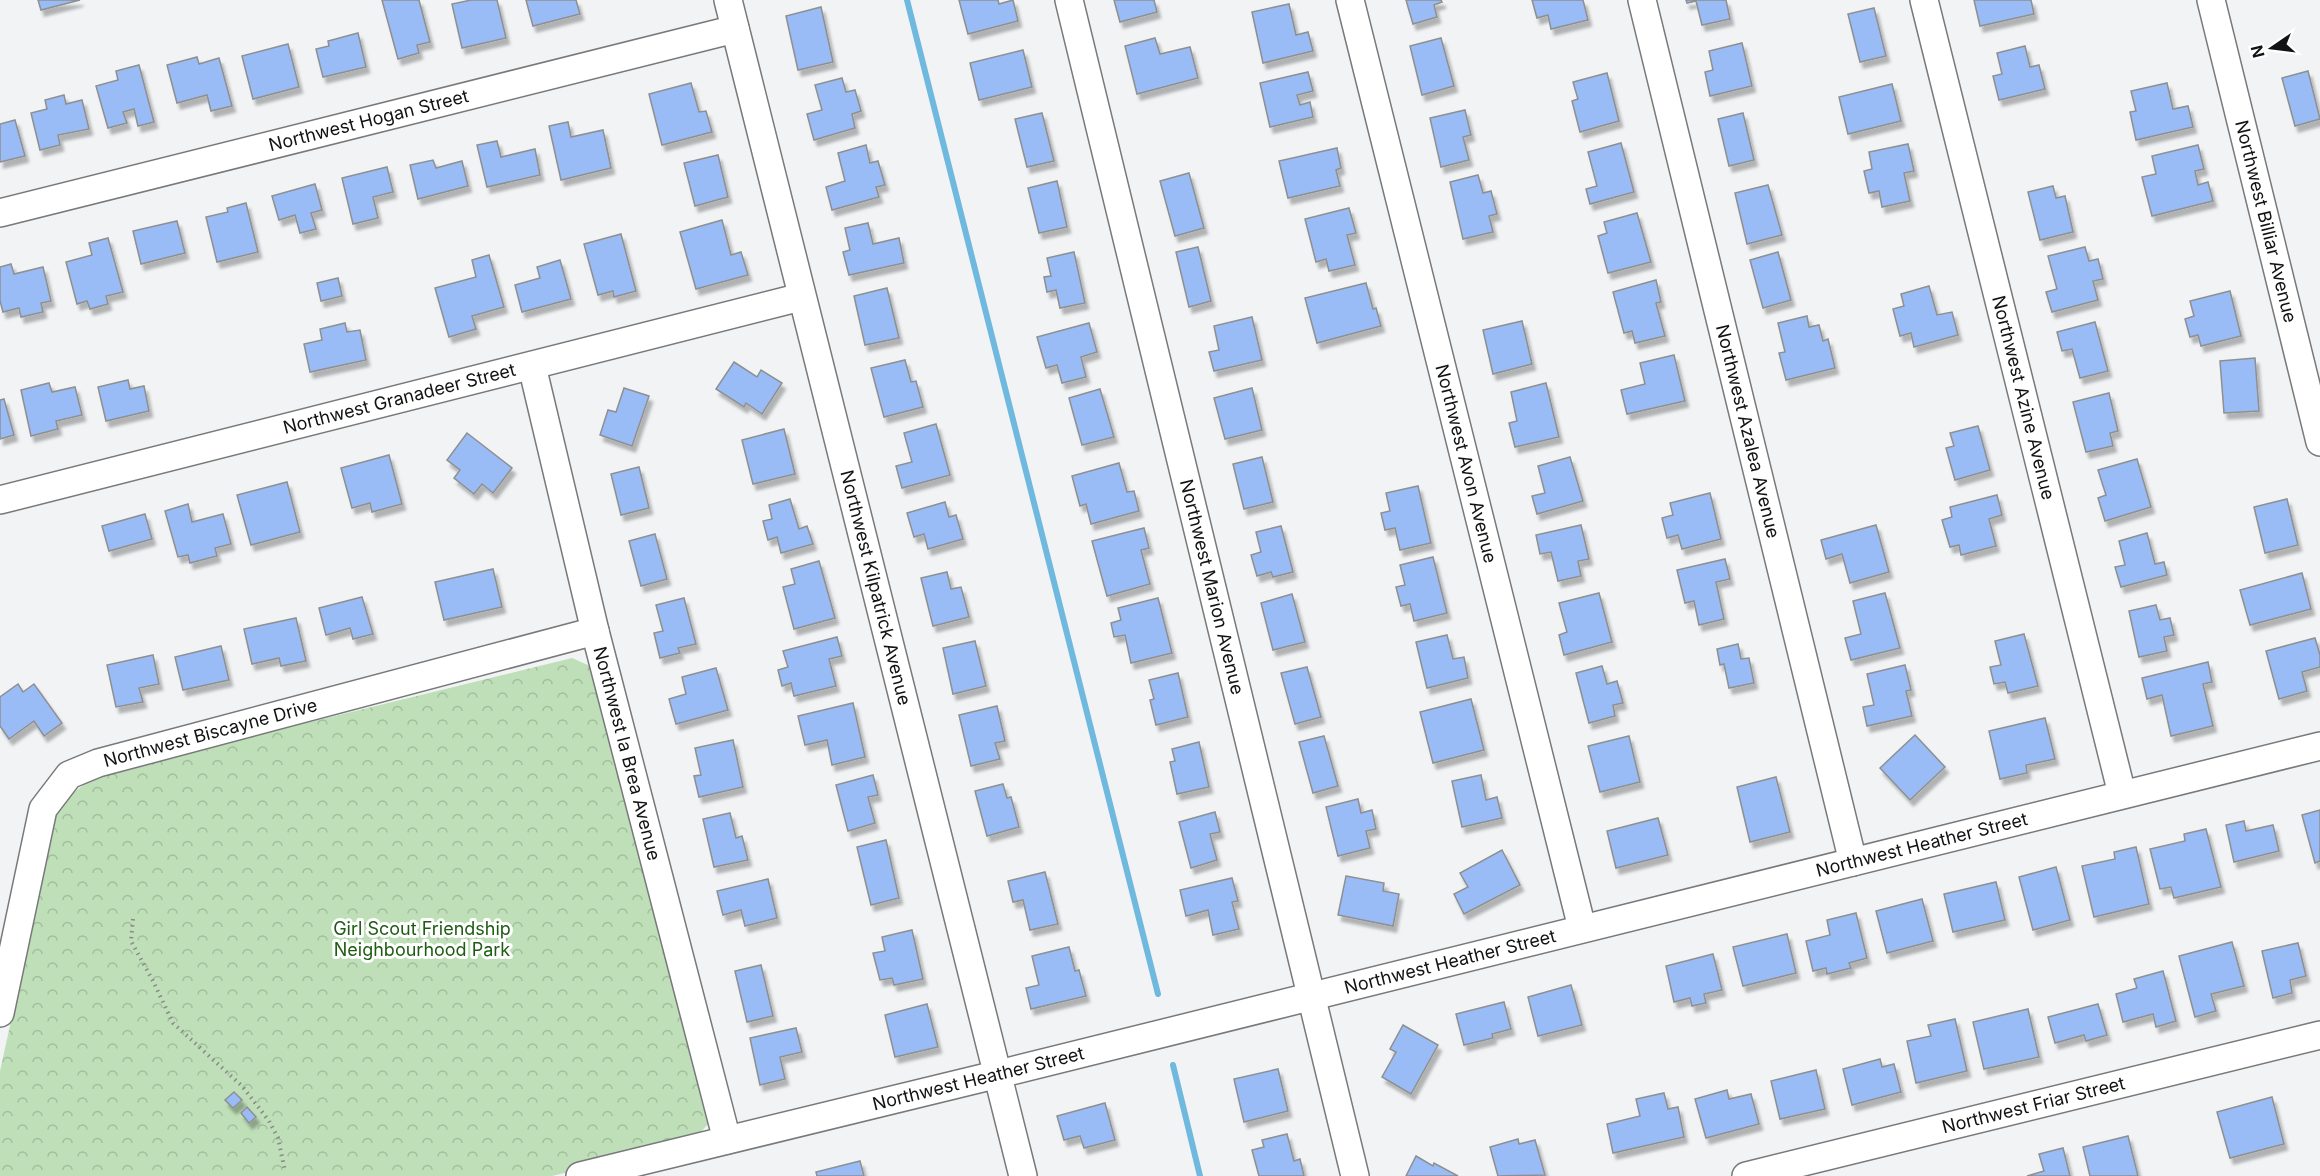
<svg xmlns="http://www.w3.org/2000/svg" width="2320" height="1176" font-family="Inter,sans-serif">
<defs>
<pattern id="forest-crowns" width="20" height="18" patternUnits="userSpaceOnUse" patternTransform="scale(1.5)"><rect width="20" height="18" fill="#bedfb8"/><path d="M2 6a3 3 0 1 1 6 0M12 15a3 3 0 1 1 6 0" fill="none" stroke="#a2be9d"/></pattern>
<filter id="shadow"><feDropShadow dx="3.5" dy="6" stdDeviation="1.5" flood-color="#0004"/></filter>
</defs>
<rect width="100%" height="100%" fill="#f2f3f5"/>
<!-- forest -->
<path fill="url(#forest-crowns)" d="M572,658L590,666L599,676L711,1121L697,1136L645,1153L552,1176H0V1071L39,894L56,806L98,774Z"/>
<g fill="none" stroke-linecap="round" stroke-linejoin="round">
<!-- stream -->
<g stroke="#6fb8de" stroke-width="6">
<path d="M907,0L1158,994"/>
<path d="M1173,1065L1200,1176"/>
</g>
</g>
<!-- building -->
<g fill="#9abcf6" stroke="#8e8f91" stroke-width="1.5" filter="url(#shadow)">
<path d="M38,0H80L41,10Z"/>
<path d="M382,0H419L430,42L417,45L419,53L398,59Z"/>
<path d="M471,0H497L506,38L462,48L452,4Z"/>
<path d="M526,0H576L580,14L533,26Z"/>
<path d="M959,0H998L999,4L1013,0L1018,21L968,34Z"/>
<path d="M1114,0H1154L1157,12L1120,22Z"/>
<path d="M1406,0H1441L1442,2L1434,5L1437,17L1413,24Z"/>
<path d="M1532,0H1583L1588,20L1551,29L1548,15L1537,18Z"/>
<path d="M1686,0H1726L1730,19L1702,25L1696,1L1687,3Z"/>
<path d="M1974,0H2031L2034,14L1980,26Z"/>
<path d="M1289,4L1296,35L1308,32L1313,51L1263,63L1252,12Z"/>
<path d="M821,7L833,62L798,70L786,16Z"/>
<path d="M1874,8L1886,56L1860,62L1848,14Z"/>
<path d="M358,33L366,67L323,77L316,49L329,46L328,41Z"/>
<path d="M1155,38L1160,54L1190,47L1198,78L1137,94L1125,46Z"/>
<path d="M1441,38L1454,86L1422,95L1410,46Z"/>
<path d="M1742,43L1752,86L1710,96L1705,72L1713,70L1709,51Z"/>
<path d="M288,44L299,87L253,99L242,56Z"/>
<path d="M2025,46L2030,67L2039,65L2045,89L1999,100L1993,76L2002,74L1997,53Z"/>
<path d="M1023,50L1032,87L979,100L970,63Z"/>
<path d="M197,57L199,64L219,58L232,106L211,111L207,95L177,103L167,65Z"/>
<path d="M139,65L154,122L138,126L134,109L123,112L127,123L108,128L96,86L118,80L116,71Z"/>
<path d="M2308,71L2320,119L2295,126L2282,78Z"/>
<path d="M1308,72L1313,91L1297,95L1300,105L1310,102L1313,117L1270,127L1260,83Z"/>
<path d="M1607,73L1619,121L1580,132L1572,101L1578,99L1573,82Z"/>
<path d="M842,78L846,92L855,90L861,111L852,114L855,128L814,140L807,114L822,110L815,85Z"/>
<path d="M691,83L699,112L706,111L712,132L662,145L649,94Z"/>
<path d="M2167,83L2173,109L2188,106L2193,127L2136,140L2130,112L2136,111L2131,91Z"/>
<path d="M1892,84L1901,121L1848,134L1839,97Z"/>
<path d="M64,95L66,104L82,100L89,129L58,135L60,145L40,150L31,113L47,109L45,100Z"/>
<path d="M1465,110L1471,135L1463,137L1469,160L1441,167L1430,118Z"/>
<path d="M1042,113L1054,161L1027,167L1015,119Z"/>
<path d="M1743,113L1754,160L1729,166L1718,119Z"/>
<path d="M15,120L25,156L0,162V124Z"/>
<path d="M568,122L571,137L603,130L611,168L561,180L549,126Z"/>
<path d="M497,141L501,157L535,149L540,175L487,187L477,145Z"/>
<path d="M1621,143L1634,192L1590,204L1586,189L1597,186L1588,152Z"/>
<path d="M1908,144L1914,171L1904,173L1910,201L1882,207L1879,191L1869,193L1864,171L1872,169L1869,152Z"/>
<path d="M866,145L870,163L878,161L885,185L876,187L879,197L832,210L826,187L845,181L838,153Z"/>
<path d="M2198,145L2204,169L2195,171L2198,185L2208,182L2213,201L2152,216L2142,177L2156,174L2152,156Z"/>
<path d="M1337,148L1341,168L1336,170L1340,186L1288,198L1279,161Z"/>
<path d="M718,155L728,197L695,206L684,163Z"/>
<path d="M433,160L436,168L462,161L468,186L418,199L410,165Z"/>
<path d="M387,167L393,192L373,197L378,218L353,224L342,178Z"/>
<path d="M1189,173L1204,228L1175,236L1160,181Z"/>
<path d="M1478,175L1483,193L1491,191L1497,214L1489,216L1493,232L1463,239L1450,182Z"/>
<path d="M1057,181L1067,227L1039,233L1028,188Z"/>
<path d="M315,184L322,210L311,213L316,229L300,233L295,215L279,220L272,196Z"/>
<path d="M1768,185L1782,235L1747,244L1735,193Z"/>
<path d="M2053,186L2056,198L2065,196L2073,232L2040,240L2028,192Z"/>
<path d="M246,203L258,252L217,262L206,217L228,212L227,208Z"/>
<path d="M1349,208L1356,233L1347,235L1355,265L1329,271L1326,259L1316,262L1305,219Z"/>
<path d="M1637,213L1651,262L1608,273L1598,236L1607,233L1604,222Z"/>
<path d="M722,220L731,255L741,252L748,275L696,289L680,232Z"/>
<path d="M177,221L185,253L141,264L133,231Z"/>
<path d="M868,223L873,244L899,238L904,263L849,275L843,252L850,250L845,228Z"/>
<path d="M621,234L636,291L614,297L613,291L598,295L584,244Z"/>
<path d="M108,238L123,292L106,296L108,304L90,309L87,301L77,304L66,262L92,255L89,243Z"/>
<path d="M1198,247L1211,301L1189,307L1176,252Z"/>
<path d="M2085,247L2089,261L2098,259L2103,279L2093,281L2098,300L2052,312L2046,292L2057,289L2048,256Z"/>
<path d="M1074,252L1085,303L1060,308L1056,290L1047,292L1044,277L1051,276L1047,258Z"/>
<path d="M1778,252L1791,300L1763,308L1750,260Z"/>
<path d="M489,255L504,307L472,316L476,329L449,337L435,288L476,277L472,260Z"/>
<path d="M560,260L571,299L522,312L515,285L540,278L537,267Z"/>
<path d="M11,264L14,274L43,267L51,301L41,303L43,312L21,317L19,308L3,312L0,301V267Z"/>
<path d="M338,278L342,296L321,301L317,283Z"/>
<path d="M1656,280L1661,302L1656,303L1665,336L1635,343L1632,331L1624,333L1613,292Z"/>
<path d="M1366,283L1373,309L1376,308L1381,326L1317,343L1305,298Z"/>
<path d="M1929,286L1937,315L1952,312L1958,335L1914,347L1911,333L1900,336L1893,309L1904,306L1901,294Z"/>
<path d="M887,288L899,338L865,345L854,296Z"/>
<path d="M2230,291L2241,336L2201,346L2198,335L2190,337L2185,319L2194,316L2190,301Z"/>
<path d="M1807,316L1809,327L1819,325L1823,341L1828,339L1835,368L1786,380L1779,353L1785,352L1778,323Z"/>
<path d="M1252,317L1262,360L1214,371L1209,352L1219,350L1214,326Z"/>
<path d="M1522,321L1532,364L1493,374L1483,330Z"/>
<path d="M2095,322L2108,371L2080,378L2072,349L2062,351L2057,332Z"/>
<path d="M345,323L347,332L360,330L366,360L310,372L304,344L322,340L320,329Z"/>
<path d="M1089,323L1097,352L1081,357L1086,377L1062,383L1057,365L1046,368L1037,337Z"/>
<path d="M1674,355L1685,401L1627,414L1621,390L1645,384L1640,363Z"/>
<path d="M2255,358L2259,411L2224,413L2220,361Z"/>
<path d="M905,360L911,382L916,381L923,407L884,417L871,368Z"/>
<path d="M734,362L757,377L761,370L782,383L762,414L746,403L744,407L716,389Z"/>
<path d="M128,380L130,389L144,386L149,411L106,421L98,387Z"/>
<path d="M49,383L52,392L75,387L82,415L56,421L58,429L31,436L21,390Z"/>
<path d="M1546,383L1559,437L1515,447L1509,423L1517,421L1511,392Z"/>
<path d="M624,388L649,396L632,446L600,435L608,410L616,412Z"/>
<path d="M1252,388L1262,430L1225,439L1214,398Z"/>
<path d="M1100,389L1114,437L1082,445L1069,398Z"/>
<path d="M2109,393L2118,431L2110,433L2113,446L2086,452L2073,402Z"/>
<path d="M4,399L14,435L0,439V400Z"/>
<path d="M936,424L950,475L902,488L896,466L912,462L904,433Z"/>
<path d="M1978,426L1990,470L1955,480L1946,448L1954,446L1950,433Z"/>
<path d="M784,429L795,474L753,484L742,440Z"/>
<path d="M467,433L512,468L493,493L482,484L474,494L454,478L460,470L447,460Z"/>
<path d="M389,455L402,504L372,512L370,503L352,508L341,468Z"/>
<path d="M1262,457L1273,502L1244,509L1233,464Z"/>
<path d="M1570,457L1583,501L1537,514L1532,496L1545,493L1538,466Z"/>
<path d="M2137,459L2151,507L2105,521L2098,498L2106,495L2098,470Z"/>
<path d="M1119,463L1127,492L1134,491L1139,511L1091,524L1086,504L1080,506L1072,476Z"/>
<path d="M639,467L649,508L621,515L611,474Z"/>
<path d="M287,482L300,532L251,545L237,495Z"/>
<path d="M1418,486L1431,543L1400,550L1395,528L1385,530L1381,513L1390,511L1386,493Z"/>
<path d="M1710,493L1721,539L1682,549L1678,535L1667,538L1662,518L1673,515L1670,503Z"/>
<path d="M1997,495L2002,515L1989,519L1996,546L1961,555L1959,545L1950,547L1942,520L1952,517L1950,507Z"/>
<path d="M790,499L799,529L807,526L813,544L781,553L777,537L768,540L763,521L772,519L769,505Z"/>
<path d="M2287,499L2298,545L2265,553L2254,507Z"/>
<path d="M945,502L949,517L956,515L963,539L928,549L924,534L914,537L907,513Z"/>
<path d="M188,504L192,522L223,514L231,544L215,548L217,556L190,563L188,555L178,557L165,511Z"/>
<path d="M145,514L152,539L109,551L102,526Z"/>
<path d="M1581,525L1589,559L1578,561L1581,576L1558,581L1551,552L1540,554L1536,535Z"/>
<path d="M1876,525L1889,572L1850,583L1842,554L1826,559L1821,540Z"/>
<path d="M1281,526L1293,572L1273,577L1271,572L1257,576L1251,555L1261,552L1256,532Z"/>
<path d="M1144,528L1149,548L1141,550L1150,584L1107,596L1092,541Z"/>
<path d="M2147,533L2155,564L2164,562L2167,575L2121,587L2115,567L2125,565L2119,541Z"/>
<path d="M655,534L667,579L641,586L629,541Z"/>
<path d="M1433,557L1447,613L1414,621L1410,604L1401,606L1396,587L1405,585L1400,565Z"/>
<path d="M1725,559L1730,579L1716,582L1724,619L1699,625L1694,601L1685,603L1677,570Z"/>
<path d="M819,561L835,618L794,629L783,587L795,584L791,569Z"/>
<path d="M493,569L502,607L444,620L435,582Z"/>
<path d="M947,572L951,589L961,587L969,617L933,626L921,578Z"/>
<path d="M2302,573L2311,609L2250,625L2240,590Z"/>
<path d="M1599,593L1612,642L1564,655L1559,635L1567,632L1559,603Z"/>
<path d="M1885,593L1900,648L1851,660L1845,638L1861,634L1853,601Z"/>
<path d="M1292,594L1305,642L1273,650L1261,603Z"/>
<path d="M362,597L373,634L353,639L350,628L326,635L319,608Z"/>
<path d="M684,598L696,644L678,648L680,653L660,658L654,633L663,631L656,605Z"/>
<path d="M1158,598L1172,653L1131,663L1125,635L1114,637L1111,623L1121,620L1118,608Z"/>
<path d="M2156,605L2160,620L2170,618L2174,635L2164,637L2167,651L2139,657L2129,611Z"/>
<path d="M296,618L306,661L281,666L279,658L252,664L244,629Z"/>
<path d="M2024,634L2038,686L2008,693L2005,682L1994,684L1990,667L2001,665L1995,641Z"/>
<path d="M1447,635L1453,659L1464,657L1468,678L1427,688L1416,642Z"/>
<path d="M837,637L842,656L829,659L836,686L794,696L791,683L782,686L778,670L788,667L783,651Z"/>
<path d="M2315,638L2320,655V667L2302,672L2307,691L2279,699L2266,651Z"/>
<path d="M975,641L986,686L953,694L943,648Z"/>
<path d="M1738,644L1741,659L1749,658L1754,683L1729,688L1724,664L1720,665L1717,649Z"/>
<path d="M221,646L229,680L183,690L175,657Z"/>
<path d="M153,655L159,684L139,688L143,702L116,707L107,665Z"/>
<path d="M2208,662L2212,682L2203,684L2213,726L2171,736L2162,695L2147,699L2142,678Z"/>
<path d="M1905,665L1911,690L1906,691L1912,716L1867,726L1863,707L1874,705L1867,674Z"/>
<path d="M1602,666L1607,684L1617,681L1623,703L1613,705L1615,716L1589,723L1576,673Z"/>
<path d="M1307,667L1321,717L1295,724L1281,673Z"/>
<path d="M716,668L728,710L676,724L669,699L686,694L682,677Z"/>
<path d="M1178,673L1188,717L1156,725L1150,700L1154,699L1149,680Z"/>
<path d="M18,684L23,692L34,684L62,723L44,736L34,721L9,739L0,726V697Z"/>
<path d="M1471,699L1484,750L1433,763L1420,712Z"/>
<path d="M853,703L865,757L832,765L827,740L805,745L798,716Z"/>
<path d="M997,706L1005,741L995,743L1000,759L971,766L959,715Z"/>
<path d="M2045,718L2055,759L2026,765L2027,773L2000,779L1989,731Z"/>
<path d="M1915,735L1945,767L1910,800L1880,768Z"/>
<path d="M1324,736L1338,786L1313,793L1299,742Z"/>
<path d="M1629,736L1640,782L1600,792L1588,746Z"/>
<path d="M733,740L743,787L699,797L694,776L701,775L695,748Z"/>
<path d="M1199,742L1209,787L1177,794L1170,762L1175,761L1172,749Z"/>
<path d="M873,775L878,795L868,797L875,823L848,831L836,785Z"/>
<path d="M1481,775L1486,800L1497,797L1502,818L1462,827L1452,781Z"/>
<path d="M1776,777L1790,832L1750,842L1737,787Z"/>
<path d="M1003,784L1007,798L1011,797L1019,827L987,836L975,791Z"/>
<path d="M1358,799L1361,813L1372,810L1376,829L1366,831L1370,848L1338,856L1326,807Z"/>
<path d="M2320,810V861L2315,863L2302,815Z"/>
<path d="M1215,812L1220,832L1210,834L1217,860L1191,868L1179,822Z"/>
<path d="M730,813L736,838L742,836L748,860L714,867L703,819Z"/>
<path d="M1658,818L1668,855L1616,868L1607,831Z"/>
<path d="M2244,821L2246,831L2273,825L2279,851L2234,862L2226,825Z"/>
<path d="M2206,829L2221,887L2174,898L2171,887L2160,889L2150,849L2185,841L2184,834Z"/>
<path d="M886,840L899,898L871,905L857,847Z"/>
<path d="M2136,847L2149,904L2094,917L2082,866L2115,859L2114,852Z"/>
<path d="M1502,850L1520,885L1464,914L1454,894L1468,887L1460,873Z"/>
<path d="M2056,867L2070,920L2033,930L2019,877Z"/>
<path d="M1045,872L1058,924L1030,930L1023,900L1013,902L1008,881Z"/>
<path d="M1346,876L1384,883L1383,891L1399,894L1393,926L1338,915Z"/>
<path d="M1232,878L1238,901L1232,902L1239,929L1213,935L1208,910L1186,916L1180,890Z"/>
<path d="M768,879L777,918L745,926L741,910L723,915L717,891Z"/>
<path d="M1996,882L2005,920L1953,932L1944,894Z"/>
<path d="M1922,899L1933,941L1887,953L1876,911Z"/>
<path d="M1856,913L1867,958L1849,963L1851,968L1827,974L1826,968L1813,971L1806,941L1830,935L1827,920Z"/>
<path d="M912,930L923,979L894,985L892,978L880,980L873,953L885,951L882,937Z"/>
<path d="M1787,934L1796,973L1743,986L1733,947Z"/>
<path d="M2232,942L2244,986L2211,994L2216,1011L2195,1017L2179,956Z"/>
<path d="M2298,943L2306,976L2290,980L2292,993L2273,998L2262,951Z"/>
<path d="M1069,947L1075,971L1079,970L1086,996L1031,1009L1026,988L1039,985L1032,956Z"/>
<path d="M1713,954L1722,990L1704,994L1706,1003L1692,1006L1690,998L1674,1002L1666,966Z"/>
<path d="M761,965L773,1016L747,1022L735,971Z"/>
<path d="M2163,971L2176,1021L2156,1027L2153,1014L2123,1022L2116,994L2137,988L2134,979Z"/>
<path d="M1571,985L1582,1025L1538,1036L1528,997Z"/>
<path d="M1504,1002L1511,1029L1492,1034L1493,1038L1464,1045L1456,1014Z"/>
<path d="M927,1004L938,1047L895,1057L885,1015Z"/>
<path d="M2098,1004L2107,1035L2086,1041L2084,1035L2055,1043L2048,1017Z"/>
<path d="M2028,1009L2039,1057L1984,1069L1973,1022Z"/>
<path d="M1955,1019L1967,1071L1916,1083L1907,1041L1931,1036L1928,1025Z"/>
<path d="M1403,1025L1438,1045L1411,1094L1382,1077L1396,1052L1390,1049Z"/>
<path d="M796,1028L802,1052L780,1057L785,1079L760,1085L750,1038Z"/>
<path d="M1880,1059L1882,1067L1894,1064L1901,1092L1852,1105L1843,1069Z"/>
<path d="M1278,1069L1288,1111L1244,1122L1234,1079Z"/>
<path d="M1816,1070L1825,1109L1780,1119L1771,1081Z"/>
<path d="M1727,1090L1729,1099L1751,1094L1759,1124L1706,1138L1695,1099Z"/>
<path d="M234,1092L242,1100L233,1108L225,1100Z"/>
<path d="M1664,1093L1668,1109L1678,1107L1684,1137L1613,1153L1607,1124L1640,1116L1636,1099Z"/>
<path d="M2272,1097L2284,1144L2230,1158L2217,1112Z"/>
<path d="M1105,1103L1115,1140L1084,1148L1080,1136L1064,1140L1057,1116Z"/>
<path d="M247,1107L256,1117L249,1123L241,1113Z"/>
<path d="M1287,1134L1294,1161L1300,1159L1304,1176H1259L1252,1150L1264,1147L1262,1140Z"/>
<path d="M2128,1136L2138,1176H2090L2083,1147Z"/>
<path d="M1518,1139L1519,1144L1535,1140L1545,1175L1498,1176L1490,1147Z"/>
<path d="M2063,1148L2070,1176H2027L2044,1171L2039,1154Z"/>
<path d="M1416,1156L1433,1166L1434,1163L1458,1176H1406Z"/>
<path d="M860,1161L864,1176H817L816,1172Z"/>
</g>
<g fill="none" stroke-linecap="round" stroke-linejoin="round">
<defs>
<g id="minor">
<path id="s1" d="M728,0L1023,1176"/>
<path id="s2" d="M1069,0L1355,1176"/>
<path id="s3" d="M1350,0L1582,928"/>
<path id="s4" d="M1642,0L1853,862"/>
<path id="s5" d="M1924,0L2122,794"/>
<path id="s6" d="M2211,0L2320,442"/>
<path id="s7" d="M0,213L735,29"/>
<path id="s8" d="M532,366L595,631L727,1140"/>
<path id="s9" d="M0,500L801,297"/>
<path id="s10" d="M0,1013L43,809L69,775L98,763L595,631"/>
<path id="s11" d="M580,1176L999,1074L2320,746"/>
<path id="s12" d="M1746,1176L2320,1035"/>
</g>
</defs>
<!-- minor casing -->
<use href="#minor" stroke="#78797a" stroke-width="30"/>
<!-- path -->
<path stroke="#898a8b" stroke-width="4" stroke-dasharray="1.5 4.5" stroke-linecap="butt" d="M133,919L131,941L153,981L173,1023L242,1086L269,1121L278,1138L285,1171"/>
<!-- minor -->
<use href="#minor" stroke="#fff" stroke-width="27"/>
</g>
<g text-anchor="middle" stroke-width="6" stroke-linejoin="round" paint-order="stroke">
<!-- street labels -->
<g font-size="18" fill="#111212" stroke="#fff">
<text dy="6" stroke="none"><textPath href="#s7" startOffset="380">Northwest Hogan Street</textPath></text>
<text dy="6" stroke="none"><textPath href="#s6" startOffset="228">Northwest Billiar Avenue</textPath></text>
<text dy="6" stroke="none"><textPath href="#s5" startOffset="410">Northwest Azine Avenue</textPath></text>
<text dy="6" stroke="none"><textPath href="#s9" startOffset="412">Northwest Granadeer Street</textPath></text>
<text dy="6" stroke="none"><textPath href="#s4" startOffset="444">Northwest Azalea Avenue</textPath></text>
<text dy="6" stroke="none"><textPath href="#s3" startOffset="478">Northwest Avon Avenue</textPath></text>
<text dy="6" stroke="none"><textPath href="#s1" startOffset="606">Northwest Kilpatrick Avenue</textPath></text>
<text dy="6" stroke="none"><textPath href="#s2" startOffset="604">Northwest Marion Avenue</textPath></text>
<text dy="6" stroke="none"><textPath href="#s10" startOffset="399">Northwest Biscayne Drive</textPath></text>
<text dy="6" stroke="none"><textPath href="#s8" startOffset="399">Northwest la Brea Avenue</textPath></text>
<text dy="6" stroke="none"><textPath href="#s11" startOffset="1382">Northwest Heather Street</textPath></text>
<text dy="6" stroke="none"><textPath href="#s11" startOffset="896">Northwest Heather Street</textPath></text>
<text dy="6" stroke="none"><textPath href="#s11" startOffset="410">Northwest Heather Street</textPath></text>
<text dy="6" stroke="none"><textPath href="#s12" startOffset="296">Northwest Friar Street</textPath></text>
</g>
<!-- park labels -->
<g font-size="18" fill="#1e5c13" stroke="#fff">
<text x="422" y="935">Girl Scout Friendship<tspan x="422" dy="21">Neighbourhood Park</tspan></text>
</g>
</g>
<!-- north arrow -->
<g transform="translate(2272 48) rotate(256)" stroke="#ffffff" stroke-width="4.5" paint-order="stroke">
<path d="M0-4.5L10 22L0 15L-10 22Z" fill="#111212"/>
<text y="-9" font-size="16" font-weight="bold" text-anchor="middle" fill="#111212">N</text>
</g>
</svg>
